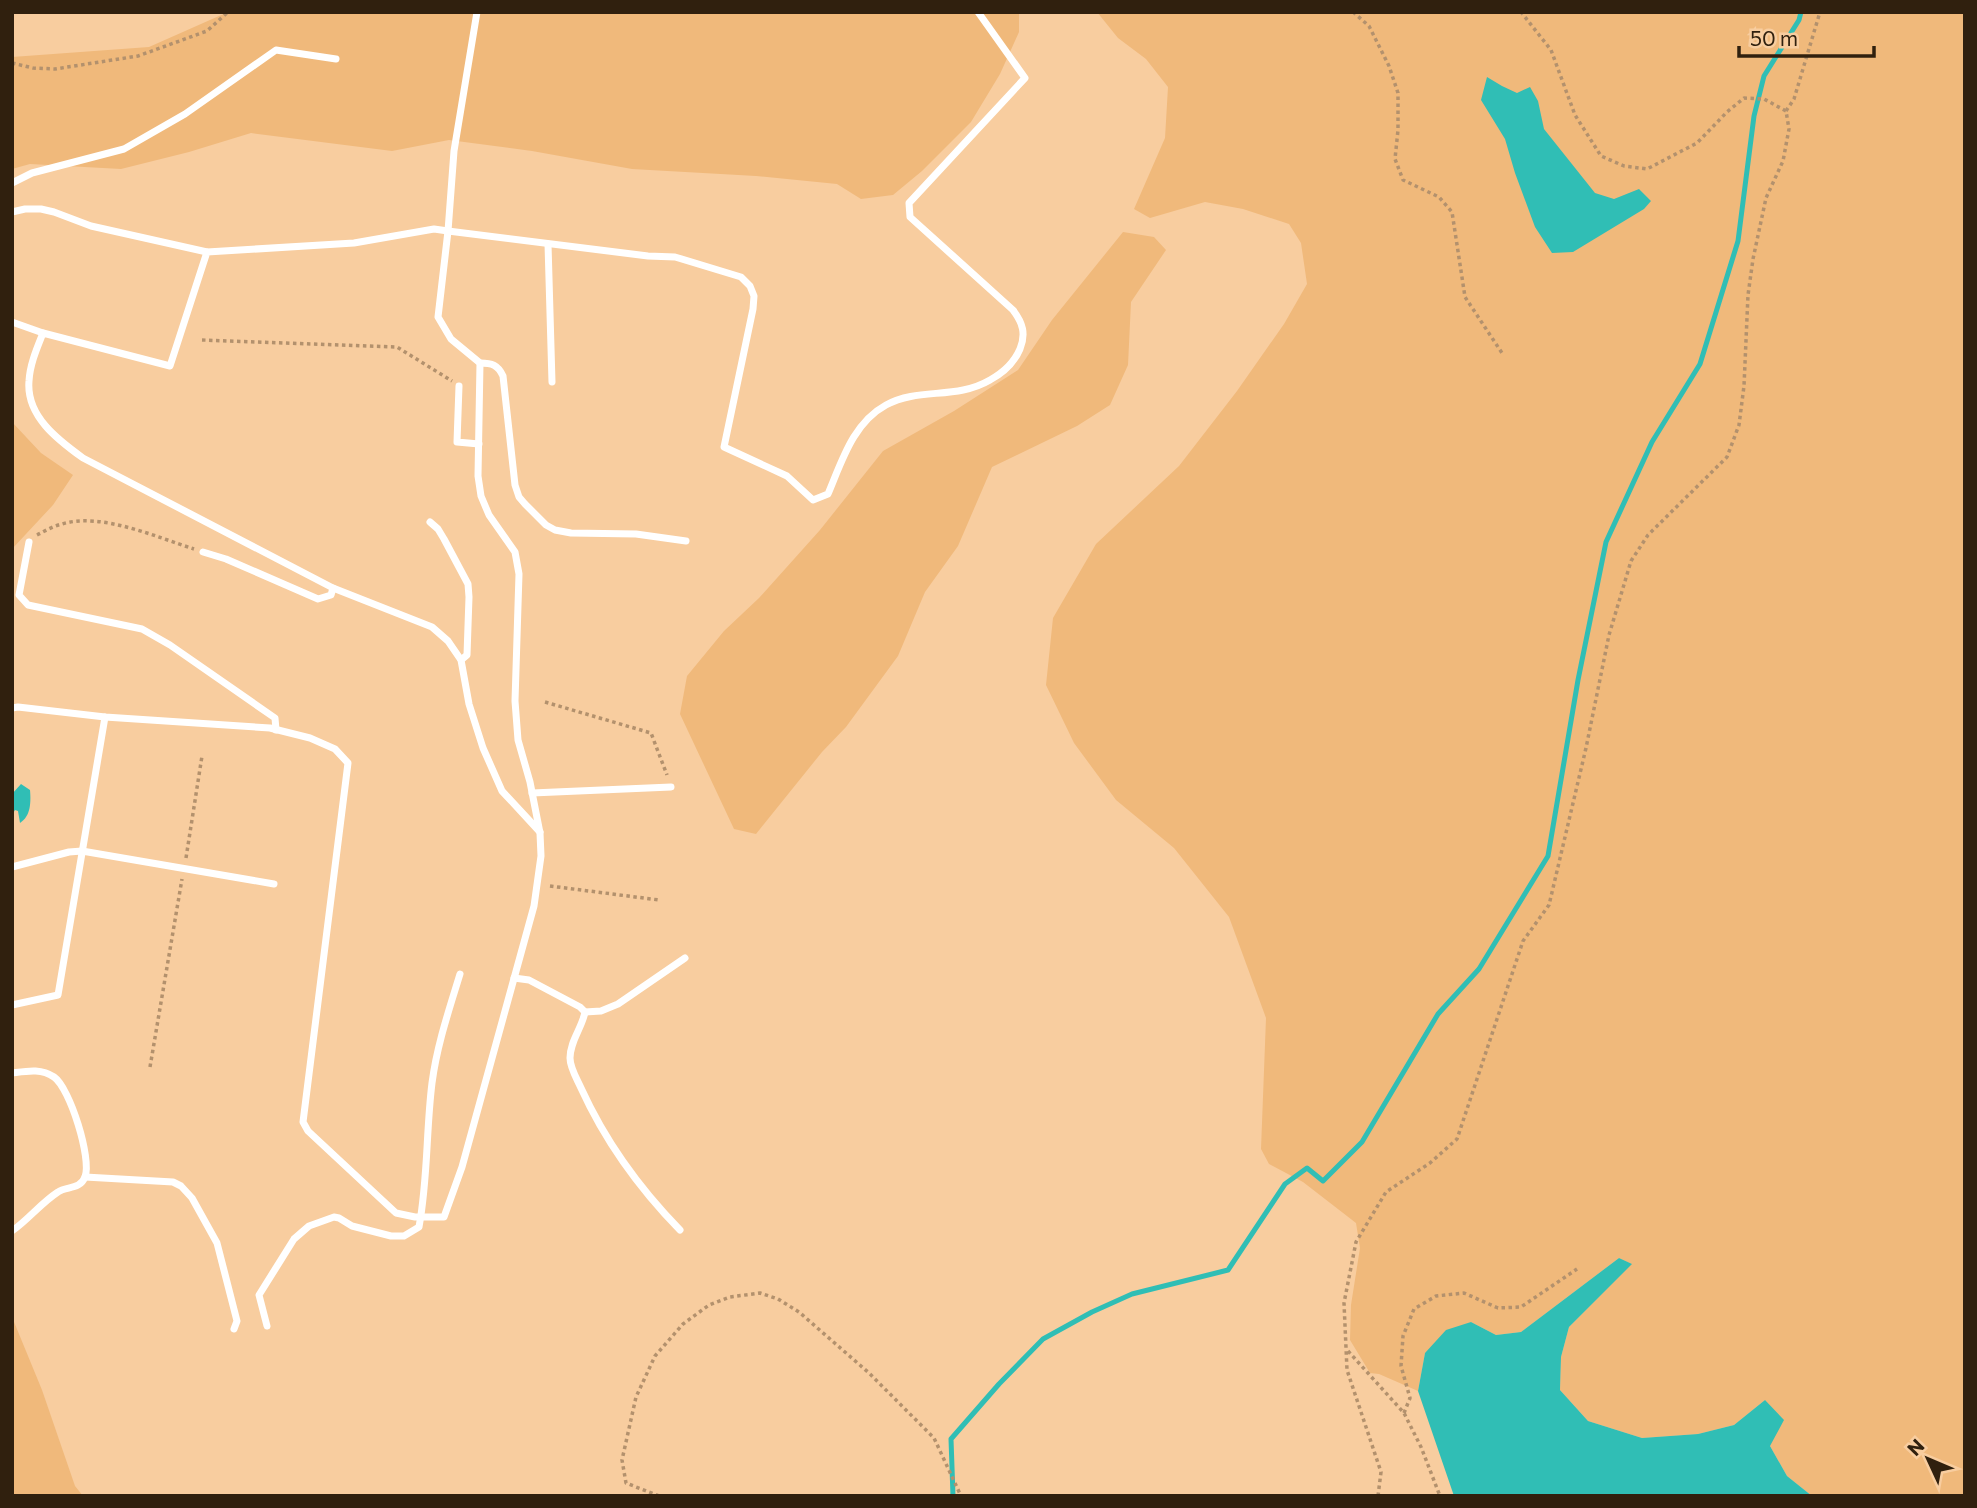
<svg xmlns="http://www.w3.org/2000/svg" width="1977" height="1508" font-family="Commissioner,sans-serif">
<rect width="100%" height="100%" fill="#f8cd9f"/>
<!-- green -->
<g fill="#f0b97b">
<path d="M228,12H1019V32L1000,74L971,122L922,171L893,195L861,199L837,184L756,176L632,169L532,151L449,140L392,151L251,133L189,152L121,169L30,164L12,169V57L149,47Z"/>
<path d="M1097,12H1965V1496H1812L1787,1476L1770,1446L1765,1400L1734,1425L1698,1434L1642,1438L1588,1421L1560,1390L1561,1357L1569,1327L1631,1264L1619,1258L1521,1332L1496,1335L1471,1322L1425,1353L1418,1391L1379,1374L1370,1373L1350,1340L1351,1305L1360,1248L1356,1223L1303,1182L1269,1164L1261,1149L1266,1018L1229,917L1174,848L1116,800L1074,743L1046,685L1053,618L1096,544L1179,466L1237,391L1284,324L1307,284L1301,243L1289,224L1243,209L1205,202L1150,218L1134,209L1165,138L1168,87L1146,59L1118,38Z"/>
<path d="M1123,232L1154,237L1166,250L1131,302L1128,365L1110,405L1077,426L992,467L958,546L925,592L898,656L846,727L822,752L756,834L734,829L680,714L687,676L724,631L759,598L820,530L883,451L954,411L1018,370L1052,320Z"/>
<path d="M12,422L41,453L73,475L53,505L12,549Z"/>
<path d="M12,1317L42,1390L75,1486L83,1496H12Z"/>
</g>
<!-- water -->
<g fill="#30beb5">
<path d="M1487,77L1502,86L1517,93L1530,87L1538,101L1544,129L1595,193L1614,199L1639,189L1651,201L1644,209L1573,252L1552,253L1535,227L1515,173L1505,139L1481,100Z"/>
<path d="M21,784L30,790C31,802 31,816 20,823L18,811L15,810L12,815V794Z"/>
<path d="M1619,1258L1632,1264L1569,1327L1561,1357L1560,1390L1588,1421L1642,1438L1698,1434L1734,1425L1765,1400L1784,1420L1770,1446L1787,1476L1812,1496H1454L1418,1391L1425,1353L1446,1330L1471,1322L1496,1335L1521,1332Z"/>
</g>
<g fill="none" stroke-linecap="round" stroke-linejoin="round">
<!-- stream -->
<path stroke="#30beb5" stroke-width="5" d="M953,1496L951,1439L999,1384L1043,1339L1092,1312L1132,1294L1228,1270L1285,1184L1307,1168L1323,1181L1362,1142L1438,1014L1479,969L1548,856L1578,680L1606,542L1652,442L1700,364L1738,241L1754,116L1764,76L1799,20L1801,12"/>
<!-- path -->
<g stroke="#b3916d" stroke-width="3.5" stroke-dasharray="3.5 3.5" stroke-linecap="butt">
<path d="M1353,12L1369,26L1389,66L1398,93V130L1395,159L1403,180L1439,197L1452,212L1465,297L1502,353"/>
<path d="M12,63L33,68L55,69L138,56L207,31L228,12"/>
<path d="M1786,111L1794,99L1820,12"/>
<path d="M202,340L397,347L452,381"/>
<path d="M37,535C45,531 53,526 62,524C101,512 156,537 194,549"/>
<path d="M545,702L651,733L667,775"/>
<path d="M186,858L202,756"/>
<path d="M550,886L659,900"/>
<path d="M150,1067L182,879"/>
<path d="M1348,1351L1404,1413L1421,1447L1440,1496"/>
<path d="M1404,1413L1410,1398L1401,1366L1403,1336L1414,1309L1436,1296L1464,1293L1498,1308L1521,1307L1577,1269"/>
<path d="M659,1496L626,1483L622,1460L636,1397L655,1356L683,1324L709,1305L730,1297L760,1293L778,1299L799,1312L869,1373L934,1438L961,1496"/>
<path d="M1378,1496L1381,1472L1347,1370L1344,1303L1356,1242L1386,1192L1430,1163L1457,1139L1523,941L1549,905L1586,748L1609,635L1631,561L1648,535L1727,457L1739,425L1744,386L1748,295L1753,259L1766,198L1783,161L1789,129L1786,111L1764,99L1744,98L1727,112L1697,143L1647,169L1624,166L1601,156L1575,115L1551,50L1521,12"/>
</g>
<!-- service -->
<g stroke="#fff" stroke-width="7">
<path d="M477,12L454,151L448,231L434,229L354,243L207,252L170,366L43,333C37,348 30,364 29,381C26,416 58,440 83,458L333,588L432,627L448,641L461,660L469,704L483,748L502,791L540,832"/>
<path d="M12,183L32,173L124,149L185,114L276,50L336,59"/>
<path d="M12,212L25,209H41L54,212L91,226L207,252"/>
<path d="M548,244L552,382"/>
<path d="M12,322L43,333"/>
<path d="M480,363C492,363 498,365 503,376L515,485L519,497L525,504L546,525L555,530L571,533L636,534L686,541"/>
<path d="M459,386L457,442L479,444"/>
<path d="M430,522L438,529L444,539L468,584L469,597L467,655L461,660"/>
<path d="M29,542L19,595L28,605L142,629L170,645L275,718L276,730"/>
<path d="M203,552L226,559L318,599L331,595L333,588"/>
<path d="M12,708L18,707L105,717L270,728L310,738L335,749L348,763L303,1122L308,1131L396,1213L415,1217H444L462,1167L534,906L541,856L540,833L530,782L518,740L515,701L519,574L515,552L489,515L481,496L478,476L480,363L451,339L438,317L448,231L648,256L675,257L741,277L750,286L754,296L753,309L724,447L787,476L813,500L828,494C842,461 853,423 886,405C919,387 956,400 990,380C1003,373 1014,363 1020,349C1026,334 1023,323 1013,310L910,217L909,203L1025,78L978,12"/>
<path d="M532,793L671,787"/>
<path d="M12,867L69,852L82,851L274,884"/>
<path d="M514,978L529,980L580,1007L585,1012C582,1028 570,1041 570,1058C570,1068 577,1079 581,1088C606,1143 638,1187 680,1230"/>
<path d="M12,1005L58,995L105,717"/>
<path d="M585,1012L601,1011L618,1004L685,958"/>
<path d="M12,1073C27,1071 41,1068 54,1077C70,1088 92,1159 85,1177C80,1190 66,1186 58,1192C41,1203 29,1219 12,1231"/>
<path d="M85,1177L173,1182L181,1186L192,1198L217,1243L237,1321L234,1329"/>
<path d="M267,1326L259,1295L294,1239L309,1226L334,1217L339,1218L352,1226L391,1236H404L419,1227C428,1179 426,1131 432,1083C437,1045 449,1010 460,974"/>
</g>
</g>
<!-- border -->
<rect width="1977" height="1508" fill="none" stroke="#30200e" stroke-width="28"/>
<!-- north arrow -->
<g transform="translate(1928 1459) rotate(314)" stroke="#f8cd9f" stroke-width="5" paint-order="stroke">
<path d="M0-5L12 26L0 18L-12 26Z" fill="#30200e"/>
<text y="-10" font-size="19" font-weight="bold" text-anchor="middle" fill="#30200e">N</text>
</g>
<!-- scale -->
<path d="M1739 46v10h135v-10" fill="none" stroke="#30200e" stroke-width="3.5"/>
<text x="1750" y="46" font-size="21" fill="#30200e" stroke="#f8cd9f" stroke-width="5" paint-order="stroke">50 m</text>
</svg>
